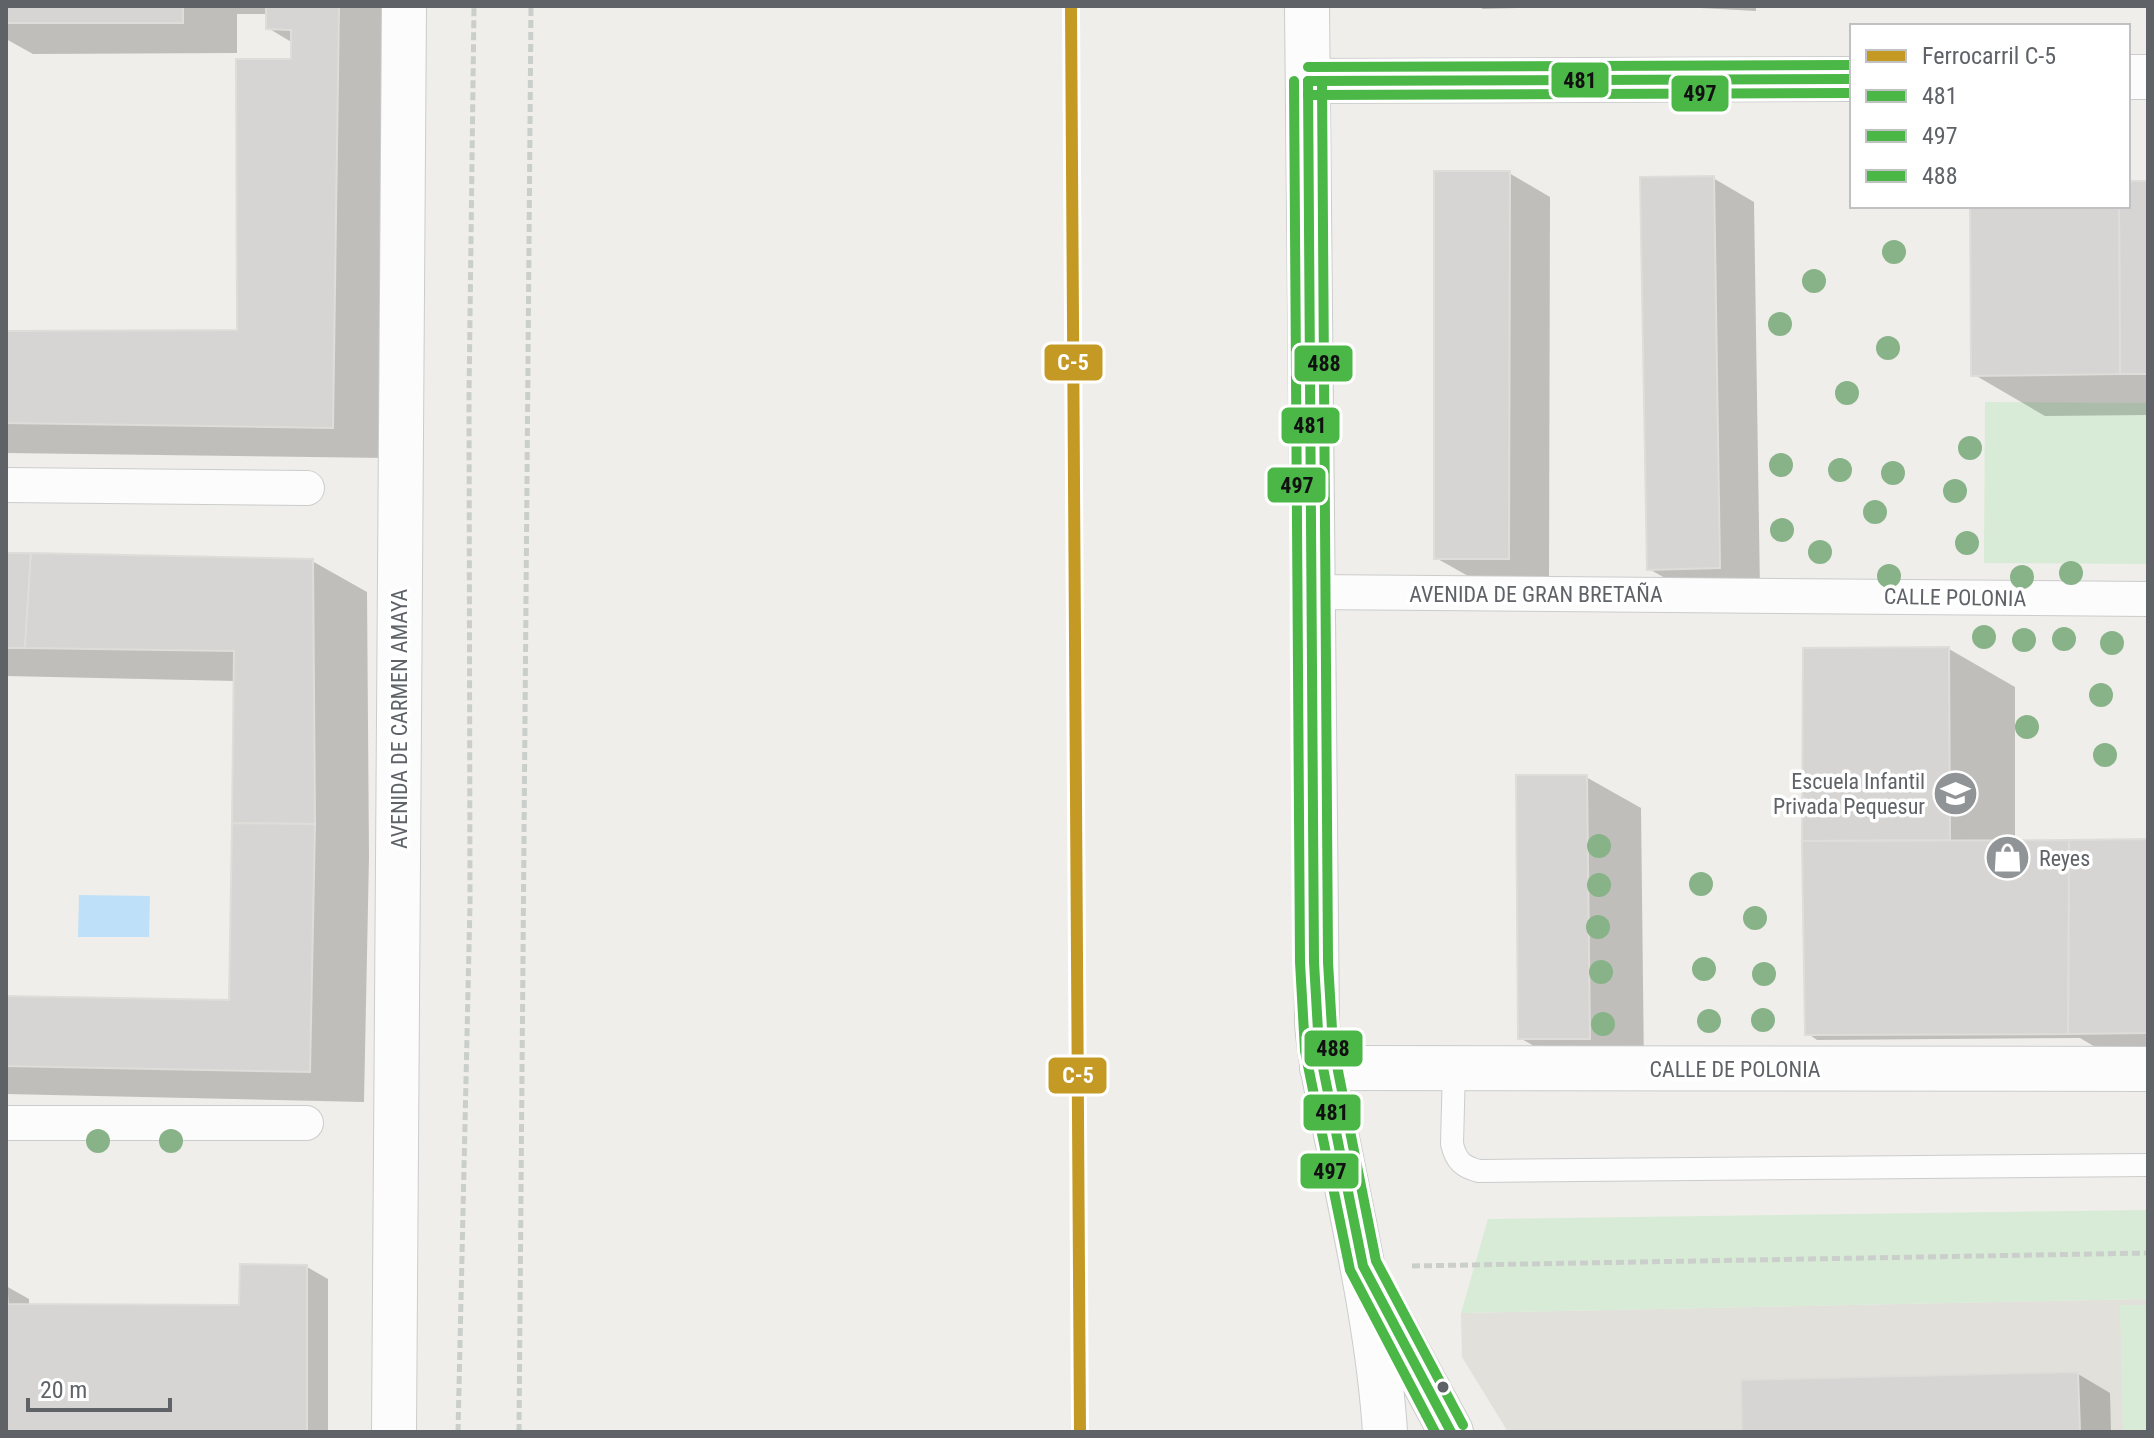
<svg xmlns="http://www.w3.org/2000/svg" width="2154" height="1438" font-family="'Roboto Condensed',sans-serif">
<rect width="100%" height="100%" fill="#efeeea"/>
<!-- education -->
<path fill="#e2e0da" d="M2148,1299V1432H1508L1462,1357L1461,1313Z"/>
<!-- green -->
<g fill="#d8ebd6">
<path d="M1985,402L2148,403V564L1984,563Z"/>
<path d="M2148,1210V1299L1461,1313L1488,1219Z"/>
<path d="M2120,1305H2148V1432H2123Z"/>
</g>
<!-- water -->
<path fill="#bfe0f9" d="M79,895L150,896L149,937H78Z"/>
<!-- shadow -->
<g fill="#0003">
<path d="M6,6H394L387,458L6,453V333L239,332L293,61V43L268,28V14H237V53L33,54L6,39Z"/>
<path d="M1478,6H1557V7L1483,9Z"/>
<path d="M1680,6H1756V11L1682,7Z"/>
<path d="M1509,173L1550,197L1549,581H1477L1436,558Z"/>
<path d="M1713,178L1754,202L1760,591L1690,592L1649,569Z"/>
<path d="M2128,183H2148V415L2045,416L1973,374L1972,206H2128Z"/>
<path d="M6,556L312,561L367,592L369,857L364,1102L6,1094V998L230,1002L235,681L6,676Z"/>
<path d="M1949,649L2015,687V842L2148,841V1070L2136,1071L2080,1038L1817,1040L1807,1033L1804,841Z"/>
<path d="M1586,777L1641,808L1644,1069L1575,1070L1520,1038Z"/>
<path d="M307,1267L328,1279V1432H6V1286L29,1299V1306L241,1307Z"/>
<path d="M2078,1374L2110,1393L2111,1432H1744Z"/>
</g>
<!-- building -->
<g fill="#d6d5d3" stroke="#deddd9" stroke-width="2">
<rect x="6" y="6" width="177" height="17"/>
<path d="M266,6H339L333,428L6,423V331L237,330L236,59H291V30L266,29Z"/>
<path d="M1434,171H1510L1509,559H1434Z"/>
<path d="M1714,176L1720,568L1647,570L1640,177Z"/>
<path d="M2128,181H2148V374H2120L2119,206H2128Z"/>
<path d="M1970,206H2119L2120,374L1971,376Z"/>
<path d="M6,553H31L25,648H6Z"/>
<path d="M31,553L313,559L315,824L232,823L234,651L25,648Z"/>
<path d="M1949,647L1950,840L1802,841L1803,648Z"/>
<path d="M1516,775H1587L1590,1039H1518Z"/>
<path d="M232,823L315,824L310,1072L6,1066V996L229,1000Z"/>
<path d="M2148,839V1033L2068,1034L2069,840Z"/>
<path d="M2069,840L2068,1034L1805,1035L1802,841Z"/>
<path d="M240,1264L307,1265V1432L6,1431V1284L8,1304L239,1305Z"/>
<path d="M2078,1372L2080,1432H1742L1741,1380Z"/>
</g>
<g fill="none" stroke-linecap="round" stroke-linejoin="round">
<defs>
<path id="service" d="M1454,1068L1452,1144C1456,1161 1463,1167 1479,1171L2148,1165"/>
<g id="pedestrian">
<path d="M6,485L307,488"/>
<path d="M1311,592L2148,599"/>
<path d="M6,1123H306"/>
</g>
<g id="minor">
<path d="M2128,77H2148"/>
<path d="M1308,81L1852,79"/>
<path d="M1322,1068L2148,1069"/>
</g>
<g id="tertiary">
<path d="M1307,6L1317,1024C1321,1069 1332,1114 1341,1158C1359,1248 1379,1340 1385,1432"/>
<path d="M1378,1297L1451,1432"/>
<path d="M394,1432L404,6"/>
</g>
</defs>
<!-- service casing -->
<use href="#service" stroke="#cbcccc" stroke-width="24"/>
<!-- pedestrian casing -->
<use href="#pedestrian" stroke="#cbcccc" stroke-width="36"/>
<!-- minor casing -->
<use href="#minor" stroke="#cbcccc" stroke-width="46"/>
<!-- tertiary casing -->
<use href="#tertiary" stroke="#cbcccc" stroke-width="46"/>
<!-- path -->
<g stroke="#cacfcc" stroke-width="5" stroke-dasharray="8 4" stroke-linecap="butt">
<path d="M1412,1266L2148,1253"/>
<path d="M458,1432L470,904L469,396L474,6"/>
<path d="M519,1432L531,6"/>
</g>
<!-- service -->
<use href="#service" stroke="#fdfcfc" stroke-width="22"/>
<!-- pedestrian -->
<use href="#pedestrian" stroke="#fdfcfc" stroke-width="34"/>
<!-- minor -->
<use href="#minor" stroke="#fdfcfc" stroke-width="44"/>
<!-- tertiary -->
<use href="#tertiary" stroke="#fdfcfc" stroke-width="44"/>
<defs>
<g id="bus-1">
<path d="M1308,81L1314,962L1319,1048L1363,1266L1451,1432"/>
<path d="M1308,81L1852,79"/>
</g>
<g id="bus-2">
<path d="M1294,81L1300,962L1305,1051L1350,1270L1435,1432"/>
<path d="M1308,95L1852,93"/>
</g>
<g id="bus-3">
<path d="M1308,67L1852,65"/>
<path d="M1322,81L1328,962L1333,1046L1376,1261L1463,1425"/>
</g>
</defs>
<!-- bus-1 casing -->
<use href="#bus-1" stroke="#fff" stroke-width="16"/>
<!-- bus-2 casing -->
<use href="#bus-2" stroke="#fff" stroke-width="16"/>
<!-- bus-3 casing -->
<use href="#bus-3" stroke="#fff" stroke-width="16"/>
<!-- bus-1 -->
<use href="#bus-1" stroke="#4ab747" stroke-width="10"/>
<!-- bus-2 -->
<use href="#bus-2" stroke="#4ab747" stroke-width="10"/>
<!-- bus-3 -->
<use href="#bus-3" stroke="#4ab747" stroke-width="10"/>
<defs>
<path id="rail-1" d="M1071,6L1080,1432"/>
</defs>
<!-- rail-1 casing -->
<use href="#rail-1" stroke="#fff" stroke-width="18"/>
<!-- rail-1 -->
<use href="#rail-1" stroke="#c49a24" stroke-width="12"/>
</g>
<!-- trees -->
<g fill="#88b388">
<circle cx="1894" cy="252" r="12"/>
<circle cx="1814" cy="281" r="12"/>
<circle cx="1780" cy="324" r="12"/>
<circle cx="1888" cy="348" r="12"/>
<circle cx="1847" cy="393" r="12"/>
<circle cx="1970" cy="448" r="12"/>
<circle cx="1781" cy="465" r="12"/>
<circle cx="1840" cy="470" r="12"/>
<circle cx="1893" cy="473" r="12"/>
<circle cx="1955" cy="491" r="12"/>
<circle cx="1875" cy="512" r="12"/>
<circle cx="1782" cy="530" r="12"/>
<circle cx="1967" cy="543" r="12"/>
<circle cx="1820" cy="552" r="12"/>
<circle cx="2071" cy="573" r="12"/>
<circle cx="1889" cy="576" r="12"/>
<circle cx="2022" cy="577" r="12"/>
<circle cx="1984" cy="637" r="12"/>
<circle cx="2064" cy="639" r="12"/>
<circle cx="2024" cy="640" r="12"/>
<circle cx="2112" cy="643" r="12"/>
<circle cx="2101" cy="695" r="12"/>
<circle cx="2027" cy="727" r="12"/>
<circle cx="2105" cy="755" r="12"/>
<circle cx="1599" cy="846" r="12"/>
<circle cx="1701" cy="884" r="12"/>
<circle cx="1599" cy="885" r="12"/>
<circle cx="1755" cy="918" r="12"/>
<circle cx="1598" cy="927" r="12"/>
<circle cx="1704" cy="969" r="12"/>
<circle cx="1601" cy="972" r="12"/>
<circle cx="1764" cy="974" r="12"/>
<circle cx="1763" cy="1020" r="12"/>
<circle cx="1709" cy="1021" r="12"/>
<circle cx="1603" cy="1024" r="12"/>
<circle cx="98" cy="1141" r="12"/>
<circle cx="171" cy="1141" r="12"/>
</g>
<!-- icons -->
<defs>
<symbol id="school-disc" viewBox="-11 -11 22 22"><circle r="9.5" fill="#919496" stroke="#fff"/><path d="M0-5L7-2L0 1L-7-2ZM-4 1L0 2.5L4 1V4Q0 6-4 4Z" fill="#fff"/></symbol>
<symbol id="shop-disc" viewBox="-11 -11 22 22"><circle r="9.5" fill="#919496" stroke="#fff"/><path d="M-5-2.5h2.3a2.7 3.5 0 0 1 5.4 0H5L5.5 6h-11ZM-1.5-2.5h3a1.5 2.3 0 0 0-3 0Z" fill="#fff"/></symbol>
</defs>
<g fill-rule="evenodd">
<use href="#school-disc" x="1930" y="768" width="51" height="51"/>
<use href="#shop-disc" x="1982" y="832" width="51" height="51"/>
</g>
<!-- markers -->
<circle fill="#5f6368" stroke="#fff" stroke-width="3" cx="1443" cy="1387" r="7"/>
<g text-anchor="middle" stroke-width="7" stroke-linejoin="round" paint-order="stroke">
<!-- street labels -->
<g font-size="22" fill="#5f6368" stroke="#fff">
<text x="1536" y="602">AVENIDA DE GRAN BRETAÑA</text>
<text transform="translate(1955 597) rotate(1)" y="8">CALLE POLONIA</text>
<text transform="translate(399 719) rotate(-90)" y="8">AVENIDA DE CARMEN AMAYA</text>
<text x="1735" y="1077">CALLE DE POLONIA</text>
</g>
<!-- poi labels -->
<g font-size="22" fill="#5f6368" stroke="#fff" text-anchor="end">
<text x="1925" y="789">Escuela Infantil<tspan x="1925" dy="25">Privada Pequesur</tspan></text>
<text x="2039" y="866" text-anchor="start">Reyes</text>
</g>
</g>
<g stroke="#fff" stroke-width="3">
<rect x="1550" y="61" width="60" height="38" rx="8" fill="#4ab747"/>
<rect x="1670" y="74" width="60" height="39" rx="8" fill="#4ab747"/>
<rect x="1043" y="343" width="61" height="39" rx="8" fill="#c49a24"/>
<rect x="1293" y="344" width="61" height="39" rx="8" fill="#4ab747"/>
<rect x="1280" y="406" width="61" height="39" rx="8" fill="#4ab747"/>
<rect x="1266" y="466" width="61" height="38" rx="8" fill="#4ab747"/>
<rect x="1303" y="1029" width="61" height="39" rx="8" fill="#4ab747"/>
<rect x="1047" y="1056" width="61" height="39" rx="8" fill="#c49a24"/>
<rect x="1302" y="1093" width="60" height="39" rx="8" fill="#4ab747"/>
<rect x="1299" y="1152" width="61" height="38" rx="8" fill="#4ab747"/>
</g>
<g font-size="22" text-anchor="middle" font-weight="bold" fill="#fff">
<text x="1073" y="370">C-5</text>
<text x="1078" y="1083">C-5</text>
</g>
<g font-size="22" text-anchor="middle" font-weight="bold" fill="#111">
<text x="1580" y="88">481</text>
<text x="1700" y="101">497</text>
<text x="1324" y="371">488</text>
<text x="1310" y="433">481</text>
<text x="1297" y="493">497</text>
<text x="1333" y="1056">488</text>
<text x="1332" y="1120">481</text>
<text x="1330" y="1179">497</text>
</g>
<!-- border -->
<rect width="2154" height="1438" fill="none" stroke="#5f6368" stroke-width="16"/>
<!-- legend -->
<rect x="1850" y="24" width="280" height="184" fill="#ffffff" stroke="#bfc1c3" stroke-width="2"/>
<rect x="1866" y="50" width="40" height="12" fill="#c49a24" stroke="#bfc1c3" stroke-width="2"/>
<text x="1922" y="64" font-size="24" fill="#5f6368">Ferrocarril C-5</text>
<rect x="1866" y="90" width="40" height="12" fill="#4ab747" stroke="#bfc1c3" stroke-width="2"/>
<text x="1922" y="104" font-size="24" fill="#5f6368">481</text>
<rect x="1866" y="130" width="40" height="12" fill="#4ab747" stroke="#bfc1c3" stroke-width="2"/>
<text x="1922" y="144" font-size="24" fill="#5f6368">497</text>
<rect x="1866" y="170" width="40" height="12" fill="#4ab747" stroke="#bfc1c3" stroke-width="2"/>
<text x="1922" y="184" font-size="24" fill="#5f6368">488</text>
<!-- scale -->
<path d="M28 1398v12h142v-12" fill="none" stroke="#5f6368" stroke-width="4"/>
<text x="40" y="1398" font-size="24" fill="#5f6368" stroke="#ffffff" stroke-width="6" paint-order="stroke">20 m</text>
</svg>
